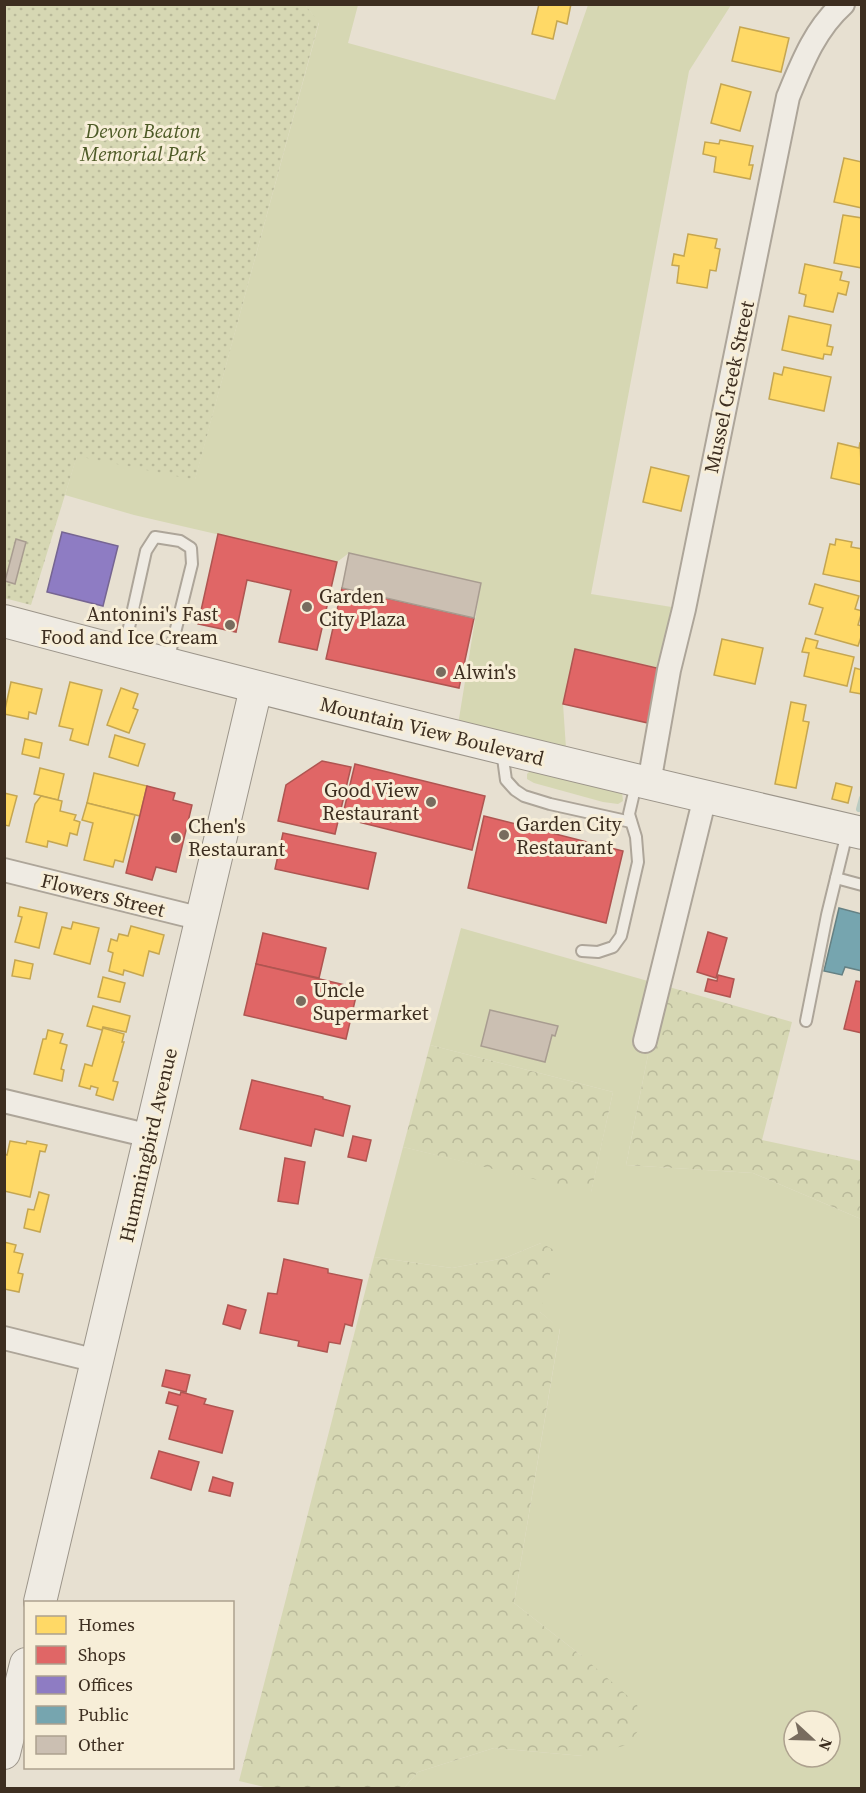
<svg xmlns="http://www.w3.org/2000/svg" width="866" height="1793" font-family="'Source Serif 4',serif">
<defs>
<pattern id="forest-crowns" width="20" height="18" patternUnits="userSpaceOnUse" patternTransform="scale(1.5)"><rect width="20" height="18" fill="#d6d7b3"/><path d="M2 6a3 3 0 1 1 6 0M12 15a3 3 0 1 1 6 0" fill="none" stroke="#b9b99a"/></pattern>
<pattern id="park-dots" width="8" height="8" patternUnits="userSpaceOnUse" patternTransform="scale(1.5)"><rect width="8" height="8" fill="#d6d7b3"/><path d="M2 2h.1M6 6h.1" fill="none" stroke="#b9b99a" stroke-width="1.8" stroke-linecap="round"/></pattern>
</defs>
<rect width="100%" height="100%" fill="#e7e0d1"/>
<!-- grass -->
<g fill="#d6d7b3" fill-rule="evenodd">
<path d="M305,5H358L348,43L555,100L588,5H731L689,71L591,594L684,609L669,670L575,650L563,704L567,763L456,737L481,583L349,553L337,562L134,515L65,495L77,455L195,479L319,23Z"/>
<path d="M530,771L622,792L623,801L618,804L603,802L534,783L527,779V774Z"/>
<path d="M461,928L662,985L626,1165L753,1173L861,1219V1788H404L418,1772L494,1748L583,1756L582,1656L514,1603L560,1329L540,1312L541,1243L505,1258L452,1268L374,1257L403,1147L591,1192L613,1092L430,1045ZM794,1721H830V1757H794Z"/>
</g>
<!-- forest -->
<g fill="url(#forest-crowns)">
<path d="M662,985L792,1022L762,1140L861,1161V1219L753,1173L626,1165Z"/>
<path d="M430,1045L613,1092L591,1193L403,1147Z"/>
<path d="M541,1243L556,1251L540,1312L560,1328L514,1603L582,1656L637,1704L641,1727L627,1745L583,1756L494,1748L418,1772L404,1788H268L239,1781L374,1257L452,1268L505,1258Z"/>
</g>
<!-- park -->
<path fill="url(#park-dots)" d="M4,5H305L319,22L195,480L77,456L31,605L4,598Z"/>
<!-- homes -->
<g fill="#ffd966" stroke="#c5a651" stroke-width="1.5">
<path d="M539,4H571L567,24L557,21L553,39L532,34Z"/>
<path d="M740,27L789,38L781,72L732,61Z"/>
<path d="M721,84L751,92L740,131L711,123Z"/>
<path d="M720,140L753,146L749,165H753L750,179L714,172L716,157L703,154L705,142L719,144Z"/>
<path d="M844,158L862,162V208L834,202Z"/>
<path d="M843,215L862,218V268L834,263Z"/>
<path d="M688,234L717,239L715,248L720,249L716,271L710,270L707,288L677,283L679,266L672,265L674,254L684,256Z"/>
<path d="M805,264L842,272L840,280L849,282L846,295L838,293L833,312L804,306L806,295L799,293Z"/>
<path d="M789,316L831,325L827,346L833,347L831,355L824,354L823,359L782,350Z"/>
<path d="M784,367L831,377L824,411L769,399L774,373L782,375Z"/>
<path d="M860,442L862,485L831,478L838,443L859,448Z"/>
<path d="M651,467L689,476L681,511L643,502Z"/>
<path d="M836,539L852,542L851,547L862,549V582L823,574L830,544L835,545Z"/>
<path d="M815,584L859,596L855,609L862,611L858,625L862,626V634L858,646L815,634L823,608L809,604Z"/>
<path d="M806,638L818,641L816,648L854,657L847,686L804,676L809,653L802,652Z"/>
<path d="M722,639L763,648L755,684L714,675Z"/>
<path d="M855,668L862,670V694L850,692Z"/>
<path d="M11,682L42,689L36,714L29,712L28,719L4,714Z"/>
<path d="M70,682L102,690L88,745L70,740L73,729L59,726Z"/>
<path d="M121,688L138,694L133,708L138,710L129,733L107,725Z"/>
<path d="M791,702L806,705L803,721L809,722L796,788L775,784Z"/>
<path d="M115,735L145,744L138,766L109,757Z"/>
<path d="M25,739L42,743L39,758L22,754Z"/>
<path d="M40,768L64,774L58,800L34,794Z"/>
<path d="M94,773L147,786L140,816L87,803Z"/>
<path d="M836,783L852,787L848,803L832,799Z"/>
<path d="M4,793L17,796L9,826L4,825Z"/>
<path d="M41,796L62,801L60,811L76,815L74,820L80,822L77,835L70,833L67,846L48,841L47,847L26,842L35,804Z"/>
<path d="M87,803L135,815L123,862L115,860L113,867L84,860L93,823L82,820Z"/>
<path d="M20,907L47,913L39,948L15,942L22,917L18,916Z"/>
<path d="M73,922L99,928L90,964L54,954L62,927L71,929Z"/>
<path d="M131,926L164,935L159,954L149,951L143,976L124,970L123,975L109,971L113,953L108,951L111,939L117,941L119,934L128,936Z"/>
<path d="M15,960L33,964L30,979L12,976Z"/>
<path d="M103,977L125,983L120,1002L98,997Z"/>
<path d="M93,1006L130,1016L126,1032L103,1027L102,1030L87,1026Z"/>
<path d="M103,1028L124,1034L122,1042H124L113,1081L118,1082L113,1100L96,1095L98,1088L91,1086L90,1089L79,1086L85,1064L92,1066Z"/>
<path d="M48,1030L63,1034L60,1043L67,1045L61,1069L64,1070L62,1081L34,1074L43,1039H46Z"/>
<path d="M10,1141L26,1144L27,1141L47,1145L45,1152L40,1151L30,1197L4,1191V1154L7,1155Z"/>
<path d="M39,1192L49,1195L40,1232L24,1228L28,1209L34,1210Z"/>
<path d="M4,1242L16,1245L14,1252L23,1254L18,1273L23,1274L19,1292L4,1289Z"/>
</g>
<!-- shops -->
<g fill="#e06666" stroke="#af5551" stroke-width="1.5">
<path d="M218,534L337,562L317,650L279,642L291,590L247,580L236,632L198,624Z"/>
<path d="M342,588L474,618L459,688L326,659Z"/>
<path d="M575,649L661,669L648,723L563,704Z"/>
<path d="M322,761L351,767L335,834L278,821L286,785Z"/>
<path d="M355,764L485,796L472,850L342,818Z"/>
<path d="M147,786L175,793L173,800L192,805L176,872L156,867L152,880L126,873Z"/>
<path d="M484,816L623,851L606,923L468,888Z"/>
<path d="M283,833L376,853L368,889L275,869Z"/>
<path d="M708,932L727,938L716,978L697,972Z"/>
<path d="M263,933L326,948L319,978L256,964Z"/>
<path d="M256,964L358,988L346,1039L244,1015Z"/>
<path d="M718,975L734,979L730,997L705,991L708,979L717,981Z"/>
<path d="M856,981L862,982V1033L844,1029Z"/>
<path d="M252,1080L323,1097V1099L350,1106L343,1136L315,1129L311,1146L240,1129Z"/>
<path d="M353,1136L371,1140L366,1161L348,1157Z"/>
<path d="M285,1158L305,1162L298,1204L278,1201Z"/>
<path d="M284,1259L328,1269V1273L362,1280L352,1326L345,1324L340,1344L329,1342L327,1352L298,1346L299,1341L260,1333L268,1293L277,1294Z"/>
<path d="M228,1305L246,1310L240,1329L223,1324Z"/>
<path d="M166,1370L190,1375L186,1392L162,1386Z"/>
<path d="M169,1392L180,1395L181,1392L206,1399L204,1404L233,1411L222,1453L169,1439L178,1406L166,1403Z"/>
<path d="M159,1451L199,1462L191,1490L151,1478Z"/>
<path d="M213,1477L233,1483L230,1496L209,1491Z"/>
</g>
<!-- offices -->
<path fill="#8e7cc3" stroke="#766592" stroke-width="1.5" d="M62,532L118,546L103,606L47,592Z"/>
<!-- public -->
<path fill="#76a5af" stroke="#658184" stroke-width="1.5" d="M839,908L862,914V971L845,967L842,975L824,971Z"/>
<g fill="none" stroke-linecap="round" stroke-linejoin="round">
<!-- stream -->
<path stroke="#bcccc2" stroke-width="6" d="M859,809L862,798"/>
</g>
<!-- building -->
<g fill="#cbbfb2" stroke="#a89c90" stroke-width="1.5">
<path d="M16,539L26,542L15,584L5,581Z"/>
<path d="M349,553L481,583L474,618L342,588Z"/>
<path d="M490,1010L558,1026L555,1036L552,1035L545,1062L481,1046Z"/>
</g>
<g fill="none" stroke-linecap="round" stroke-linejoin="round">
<defs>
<g id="lane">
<path d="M124,650L146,551L155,537L180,541L191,548L192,564L168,661"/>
<path d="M502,751L506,780L515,790L524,796L550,804L631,822"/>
<path d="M836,878L862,885"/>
<path d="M582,951L598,952L613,947L621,936L638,862L636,837L629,814L636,784"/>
<path d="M806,1021L827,915L847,833"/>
</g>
<g id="street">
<path d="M649,783L669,670L684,609L788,97C802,63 815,29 843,4"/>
<path d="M4,870L202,919"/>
<path d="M645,1041L705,797"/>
<path d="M4,1101L150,1136"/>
<path d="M4,1338L97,1361"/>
</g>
<g id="secondary">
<path d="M4,621C289,697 575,767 862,833"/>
<path d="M40,1602L256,688"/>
<path d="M4,1753L26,1664"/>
</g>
</defs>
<!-- lane casing -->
<use href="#lane" stroke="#ada599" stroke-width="14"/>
<!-- street casing -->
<use href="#street" stroke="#ada599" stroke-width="26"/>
<!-- secondary casing -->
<use href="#secondary" stroke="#9c958a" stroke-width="34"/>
<!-- lane -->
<use href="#lane" stroke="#efebe3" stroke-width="10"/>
<!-- street -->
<use href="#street" stroke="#efebe3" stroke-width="22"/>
<!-- secondary -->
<use href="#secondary" stroke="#efebe3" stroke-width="32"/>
</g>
<!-- markers -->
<g fill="#786c5e" stroke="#f7eed8" stroke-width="2">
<circle cx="307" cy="607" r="6"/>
<circle cx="230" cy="625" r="6"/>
<circle cx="441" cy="672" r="6"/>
<circle cx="431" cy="802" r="6"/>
<circle cx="504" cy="835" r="6"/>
<circle cx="176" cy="838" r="6"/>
<circle cx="301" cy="1001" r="6"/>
</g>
<g text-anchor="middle" stroke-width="6" stroke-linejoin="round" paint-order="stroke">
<!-- park labels -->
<g font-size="20" font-style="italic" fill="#4d5a26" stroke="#f7eed8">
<text x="143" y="138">Devon Beaton<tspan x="143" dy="23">Memorial Park</tspan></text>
</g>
<!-- street labels -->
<g font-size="20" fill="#3d2e20" stroke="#f7eed8">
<text transform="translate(729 387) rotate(-78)" y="7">Mussel Creek Street</text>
<text transform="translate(432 731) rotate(14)" y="7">Mountain View Boulevard</text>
<text transform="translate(103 895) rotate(14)" y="7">Flowers Street</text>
<text transform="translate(148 1145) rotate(-77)" y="7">Hummingbird Avenue</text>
</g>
<!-- poi labels -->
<g font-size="20" fill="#3d2e20" stroke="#f7eed8" text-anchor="start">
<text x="319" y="603">Garden<tspan x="319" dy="23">City Plaza</tspan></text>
<text x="218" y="621" text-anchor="end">Antonini's Fast<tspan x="218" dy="23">Food and Ice Cream</tspan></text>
<text x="453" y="679">Alwin's</text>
<text x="419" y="797" text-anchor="end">Good View<tspan x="419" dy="23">Restaurant</tspan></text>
<text x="516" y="831">Garden City<tspan x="516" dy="23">Restaurant</tspan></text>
<text x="188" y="833">Chen's<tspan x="188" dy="23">Restaurant</tspan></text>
<text x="313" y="997">Uncle<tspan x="313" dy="23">Supermarket</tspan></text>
</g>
</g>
<!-- border -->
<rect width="866" height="1793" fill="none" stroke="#3d2e20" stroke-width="12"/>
<!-- legend -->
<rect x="24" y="1601" width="210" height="168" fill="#f7eed8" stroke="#ada18e" stroke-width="1.5"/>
<rect x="36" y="1616" width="30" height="18" fill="#ffd966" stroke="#ada18e" stroke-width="1.5"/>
<text x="78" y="1631" font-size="18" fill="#3d2e20">Homes</text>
<rect x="36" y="1646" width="30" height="18" fill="#e06666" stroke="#ada18e" stroke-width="1.5"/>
<text x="78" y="1661" font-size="18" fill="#3d2e20">Shops</text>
<rect x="36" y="1676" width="30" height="18" fill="#8e7cc3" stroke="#ada18e" stroke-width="1.5"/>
<text x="78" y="1691" font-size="18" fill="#3d2e20">Offices</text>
<rect x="36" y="1706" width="30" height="18" fill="#76a5af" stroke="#ada18e" stroke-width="1.5"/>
<text x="78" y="1721" font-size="18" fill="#3d2e20">Public</text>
<rect x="36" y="1736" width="30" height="18" fill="#cbbfb2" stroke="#ada18e" stroke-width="1.5"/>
<text x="78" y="1751" font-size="18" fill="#3d2e20">Other</text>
<!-- north arrow -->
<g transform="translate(812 1739) rotate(112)"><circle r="28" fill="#f7eed8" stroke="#ada18e" stroke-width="1.5"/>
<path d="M0-4.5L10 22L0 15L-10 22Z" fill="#786c5e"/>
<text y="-9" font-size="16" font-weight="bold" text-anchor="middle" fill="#3d2e20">N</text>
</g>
</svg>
